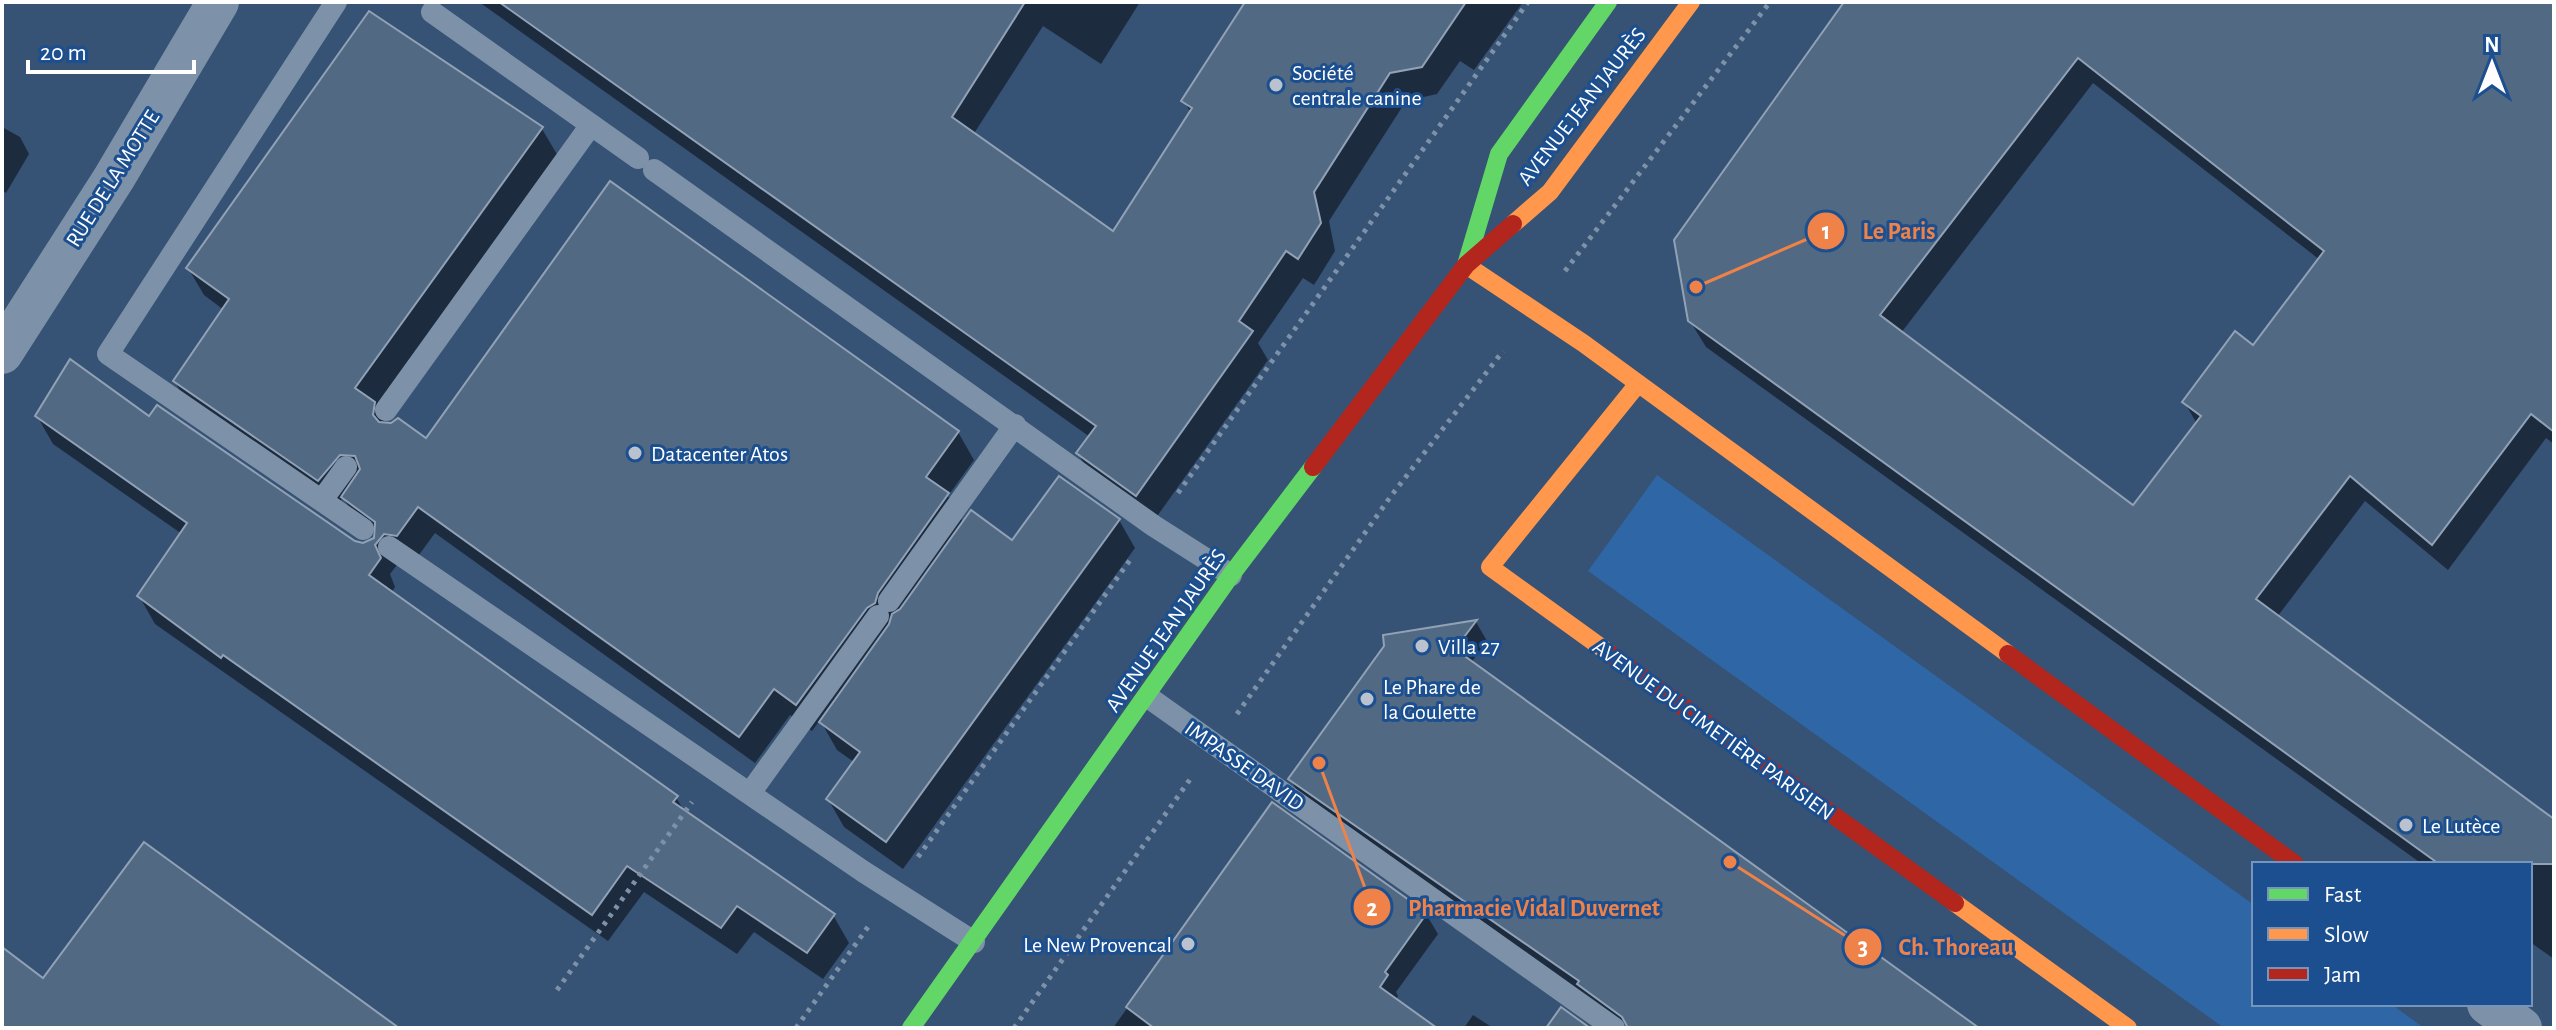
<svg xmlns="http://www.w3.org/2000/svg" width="2556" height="1030" font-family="'Alegreya Sans',sans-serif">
<rect width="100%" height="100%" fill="#365274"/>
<!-- green -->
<path fill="#2f66a5" d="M1657,475L2254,905V1004H2391L2424,1028H2224L1588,571Z"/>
<!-- shadow -->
<g fill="#0007" fill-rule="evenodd">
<path d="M479,2H1140L1101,64L1043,26L973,135L1113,234L1191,113L1184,101L1263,2H1523L1474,70L1460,61L1437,94L1406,101L1329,221L1335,251L1314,285L1303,278L1258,343L1268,360L1153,522L1094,481L1078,453L1090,437Z"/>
<path d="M1847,2H2554V444L2546,438L2448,570L2365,501L2277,617L2554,823V959L2530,942V864H2422L1706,347L1690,321ZM2093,83L2320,260L2253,347L2185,403L2197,424L2134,507L1901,333Z"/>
<path d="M370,13L542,129L558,156L376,408L386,424L427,441L958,432L974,460L948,496L964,524L1012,543L1119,520L1135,548L903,869L844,827L828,799L854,762L837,750L820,720L812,731L790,715L755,763L435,533L413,563L400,561L390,574L395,587L391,593L676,797L685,813L833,915L849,943L823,979L754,932L737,954L644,892L608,941L155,624L139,596L182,534L53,444L37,416L150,419L354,542L363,545L378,538L360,525L343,497L335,508L191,409L175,382L224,310L204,295L188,268Z"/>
<path d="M2,127L20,137L29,154L6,193L2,190Z"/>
<path d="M1476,622L1487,641L1471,663L1976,1028H1622L1302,800L1291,780L1386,647L1385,636Z"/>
<path d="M1272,805L1426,914L1438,934L1396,992L1398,996L1395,1001L1434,1028H1113Z"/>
<path d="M1473,1015L1493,1028H1464Z"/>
</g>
<!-- building -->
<g fill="#526984" stroke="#92a2b6" stroke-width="2" fill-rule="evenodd">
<path d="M499,2H1025L952,117L1113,231L1192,108L1181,101L1245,2H1466L1422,67L1390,73L1314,192L1321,223L1298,259L1286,251L1239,321L1253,331L1136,496L1076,453L1096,426Z"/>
<path d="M1844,2H2554V432L2531,414L2432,545L2350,476L2256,599L2554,819V864H2439L1688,321L1674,240ZM2078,58L2324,251L2253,345L2235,331L2182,402L2201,416L2133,505L1880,315Z"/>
<path d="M369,11L543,127L355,388L375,402L373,415L379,422L391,423L398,418L426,438L610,181L959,431L926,477L949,493L878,593L875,603L867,608L796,705L774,689L739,737L418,507L397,536L384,534L375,545L381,558L369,575L678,796L673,802L835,914L807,953L737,906L721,928L627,866L592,915L223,655L221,658L137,596L187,523L35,416L70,359L149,416L157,405L355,541L363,543L374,538L375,522L341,497L360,469L355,456L340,455L318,481L173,381L229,299L186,268Z"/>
<path d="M1059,476L1120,519L886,842L826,799L860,752L819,722L889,624L892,614L900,609L971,510L1012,540Z"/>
<path d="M1477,620L1455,649L1979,1028H1628L1622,1017L1577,984L1579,981L1288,779L1384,646L1383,635Z"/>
<path d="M1272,802L1427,913L1385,972L1388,975L1380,987L1437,1028H1154L1126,1007Z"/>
<path d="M144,842L399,1028H2V947L43,978Z"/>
<path d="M1561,1007L1590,1028H1546Z"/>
</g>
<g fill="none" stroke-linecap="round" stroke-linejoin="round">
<!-- path -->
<g stroke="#7d92a8" stroke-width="5" stroke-dasharray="4 6" stroke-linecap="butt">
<path d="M1565,271L1770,2"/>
<path d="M1178,493L1528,2"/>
<path d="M1237,714L1391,496L1503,351"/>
<path d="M918,857L1130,560"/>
<path d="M557,990L692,802"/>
<path d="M796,1028L870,924"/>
<path d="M1014,1028L1191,778"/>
</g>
<!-- lane -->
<g stroke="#7d92a8" stroke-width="22">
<path d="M336,2L108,354L363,529"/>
<path d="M432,12L638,158"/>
<path d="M654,170L1154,526L1231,575"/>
<path d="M386,410L591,125"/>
<path d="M322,500L346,467"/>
<path d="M389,547L864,872L974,942"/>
<path d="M889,601L1015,425"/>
<path d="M1148,697L1614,1028"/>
<path d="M750,793L878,616"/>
</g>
<!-- street -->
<g stroke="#7d92a8" stroke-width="42">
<path d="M2,353L114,178L218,2"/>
<path d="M2488,1004L2521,1028"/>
</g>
<!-- fast -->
<g stroke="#63d668" stroke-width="18">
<path d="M1466,265L1499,154L1608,2"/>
<path d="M911,1028L1231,575L1313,467"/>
</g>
<!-- slow -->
<g stroke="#ff974d" stroke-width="18">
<path d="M1513,224L1550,192L1691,2"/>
<path d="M1466,265L1583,343L2008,654"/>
<path d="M1609,653L1490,567L1637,385"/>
<path d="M1955,903L2128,1028"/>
</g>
<!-- jam -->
<g stroke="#b3261e" stroke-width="18">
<path d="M1313,467L1466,265L1513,224"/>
<path d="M1609,653L1955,903"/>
<path d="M2008,654L2295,864"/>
</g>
</g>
<!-- markers -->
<g fill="#b9c2ce" stroke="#1b4f8f" stroke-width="3">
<circle cx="1276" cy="85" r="8"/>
<circle cx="635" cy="453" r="8"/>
<circle cx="1422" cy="646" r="8"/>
<circle cx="1367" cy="699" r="8"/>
<circle cx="2406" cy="825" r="8"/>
<circle cx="1188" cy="944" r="8"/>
</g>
<g text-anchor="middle" stroke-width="6" stroke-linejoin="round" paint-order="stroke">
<!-- poi labels -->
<g font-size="22" fill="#fff" stroke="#1b4f8f" text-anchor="start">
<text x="1292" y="80">Société<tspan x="1292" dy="25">centrale canine</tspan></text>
<text x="651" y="461">Datacenter Atos</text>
<text x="1438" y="654">Villa 27</text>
<text x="1383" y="694">Le Phare de<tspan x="1383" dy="25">la Goulette</tspan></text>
<text x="2422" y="833">Le Lutèce</text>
<text x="1172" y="952" text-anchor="end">Le New Provencal</text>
</g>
<!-- street labels -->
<g font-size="22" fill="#fff" stroke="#1b4f8f">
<text transform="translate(1581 106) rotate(-52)" y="8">AVENUE JEAN JAURÈS</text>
<text transform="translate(112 178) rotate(-58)" y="8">RUE DE LA MOTTE</text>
<text transform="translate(1165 630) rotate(-55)" y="8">AVENUE JEAN JAURÈS</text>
<text transform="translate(1714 729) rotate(36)" y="8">AVENUE DU CIMETIÈRE PARISIEN</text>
<text transform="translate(1245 765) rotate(35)" y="8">IMPASSE DAVID</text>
</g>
</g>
<!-- callouts -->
<path fill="none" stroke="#ee8249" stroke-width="3" d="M1696 287L1826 231M1319 763L1372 907M1730 862L1863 947"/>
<g fill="#ee8249" stroke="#1b4f8f" stroke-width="3">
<circle cx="1696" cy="287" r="8"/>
<circle cx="1319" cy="763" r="8"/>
<circle cx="1730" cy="862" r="8"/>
<circle cx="1826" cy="231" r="20"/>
<circle cx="1372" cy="907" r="20"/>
<circle cx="1863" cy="947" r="20"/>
</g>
<g font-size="24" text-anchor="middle" font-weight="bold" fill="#fff">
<text x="1826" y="239">1</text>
<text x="1372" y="916">2</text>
<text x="1863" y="955">3</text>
</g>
<g font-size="24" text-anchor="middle" font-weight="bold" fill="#ee8249" stroke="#1b4f8f" stroke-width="6" stroke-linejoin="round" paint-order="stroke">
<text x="1899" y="239">Le Paris</text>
<text x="1534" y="916">Pharmacie Vidal Duvernet</text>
<text x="1956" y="955">Ch. Thoreau</text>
</g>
<!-- border -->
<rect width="2556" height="1030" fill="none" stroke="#ffffff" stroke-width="8"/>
<!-- legend -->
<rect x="2252" y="862" width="280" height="144" fill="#1b4f8f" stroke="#7695bc" stroke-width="2"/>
<rect x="2268" y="888" width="40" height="12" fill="#63d668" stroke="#7695bc" stroke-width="2"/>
<text x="2324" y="902" font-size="24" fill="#ffffff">Fast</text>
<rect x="2268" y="928" width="40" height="12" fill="#ff974d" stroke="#7695bc" stroke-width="2"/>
<text x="2324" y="942" font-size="24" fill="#ffffff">Slow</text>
<rect x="2268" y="968" width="40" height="12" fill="#b3261e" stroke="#7695bc" stroke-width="2"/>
<text x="2324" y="982" font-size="24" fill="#ffffff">Jam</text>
<!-- north arrow -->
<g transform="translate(2492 64)" stroke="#1b4f8f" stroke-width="6" paint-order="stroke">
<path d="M0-6L14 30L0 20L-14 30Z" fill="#ffffff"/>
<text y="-12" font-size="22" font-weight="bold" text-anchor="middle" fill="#ffffff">N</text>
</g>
<!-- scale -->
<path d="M28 60v12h166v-12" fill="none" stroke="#ffffff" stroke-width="4"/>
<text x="40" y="60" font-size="24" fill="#ffffff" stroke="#1b4f8f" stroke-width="6" paint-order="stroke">20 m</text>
</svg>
